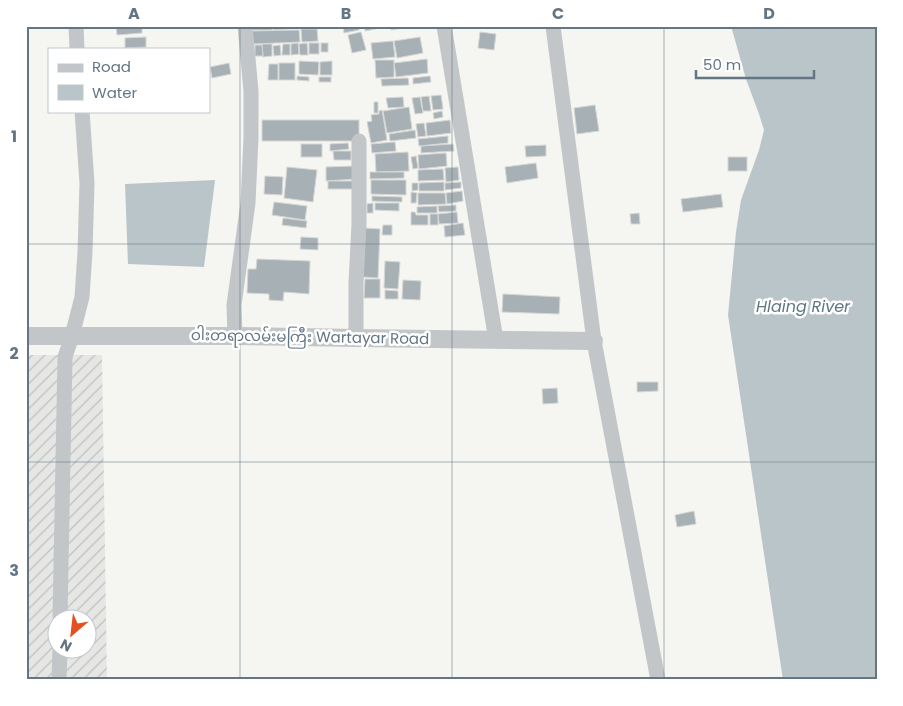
<svg xmlns="http://www.w3.org/2000/svg" width="903" height="706" font-family="Poppins,'Noto Sans Myanmar',sans-serif">
<defs>
<pattern id="industrial-furrows" width="10" height="10" patternUnits="userSpaceOnUse" patternTransform="scale(1.25)"><rect width="10" height="10" fill="#e6e7e5"/><path d="M-1 1l2-2M0 10L10 0M9 11l2-2" fill="none" stroke="#bec0bf"/></pattern>
</defs>
<rect width="100%" height="100%" fill="#f5f5f1"/>
<!-- industrial -->
<path fill="url(#industrial-furrows)" fill-rule="evenodd" d="M26,355H102L107,680H26ZM58,618H88V648H58Z"/>
<!-- water -->
<g fill="#bac5c9">
<path d="M731,26H877V680H783L728,315L736,232L741,200L759,150L764,130L759,114L746,79Z"/>
<path d="M215,180L204,267L128,264L125,184Z"/>
</g>
<!-- building -->
<g fill="#a7b0b5" stroke="#d6d6d4">
<path d="M116,26H142V33L117,35Z"/>
<rect x="249" y="26" width="23" height="4"/>
<path d="M273,26H301V28L274,30Z"/>
<path d="M343,26H359V30L344,33Z"/>
<path d="M365,26H380V28L365,31Z"/>
<path d="M391,26H415L391,30Z"/>
<path d="M301,29H317L318,41L302,42Z"/>
<path d="M299,30L300,42L253,44L252,31Z"/>
<path d="M361,32L366,50L352,53L348,35Z"/>
<path d="M480,32L496,34L494,50L478,48Z"/>
<path d="M146,37V47L125,48V38Z"/>
<path d="M420,37L423,53L397,58L394,41Z"/>
<path d="M393,41L395,57L373,59L371,43Z"/>
<path d="M298,43L299,54L291,55V44Z"/>
<path d="M307,43L308,55H300L299,44Z"/>
<rect x="309" y="43" width="10" height="11"/>
<rect x="321" y="43" width="7" height="9"/>
<path d="M262,44H272V56L263,57Z"/>
<path d="M283,44H290V55H282Z"/>
<path d="M255,45H262L263,56H255Z"/>
<path d="M280,45L281,55L274,56L273,46Z"/>
<path d="M427,59L428,73L396,77L394,63Z"/>
<path d="M375,60H394V77L376,78Z"/>
<path d="M299,61L319,62L318,75L299,74Z"/>
<path d="M332,61V75H320V62Z"/>
<path d="M229,63L231,74L212,78L210,67Z"/>
<rect x="279" y="63" width="16" height="17"/>
<path d="M269,64H278V80H268Z"/>
<path d="M297,76L309,77V81L297,80Z"/>
<path d="M430,76L431,82L413,84V78Z"/>
<rect x="319" y="77" width="12" height="5"/>
<path d="M408,78L409,85L382,86L381,79Z"/>
<path d="M441,95L443,109L433,110L431,96Z"/>
<path d="M429,96L431,111H423L421,97Z"/>
<path d="M403,97L404,107L388,108L386,98Z"/>
<path d="M420,97L423,113L415,114L412,98Z"/>
<rect x="374" y="102" width="4" height="11"/>
<path d="M595,105L599,131L577,134L574,108Z"/>
<path d="M409,107L412,129L387,133L383,111Z"/>
<path d="M382,110L387,140L371,143L367,122L372,121L371,115L379,114V111Z"/>
<path d="M442,111L443,117L434,119L433,113Z"/>
<rect x="262" y="120" width="97" height="21"/>
<path d="M450,120L451,133L427,136L426,123Z"/>
<path d="M424,123L426,136L418,137L416,124Z"/>
<path d="M415,130L416,138L390,141L389,134Z"/>
<path d="M448,136V143L419,146L418,139Z"/>
<path d="M395,142L396,151L372,153L371,144Z"/>
<path d="M348,143L349,149L330,151V144Z"/>
<rect x="301" y="144" width="21" height="13"/>
<path d="M453,144L454,151L421,153V146Z"/>
<path d="M546,145V156L526,157L525,146Z"/>
<path d="M333,151H351V160H334Z"/>
<path d="M408,152L409,171L376,172L375,154Z"/>
<path d="M446,153L447,166L419,169L418,155Z"/>
<path d="M416,156L418,168L413,169L411,157Z"/>
<rect x="728" y="157" width="19" height="14"/>
<path d="M536,163L538,178L507,183L505,167Z"/>
<path d="M355,166V179L326,181V167Z"/>
<path d="M287,167L317,170L313,202L284,198Z"/>
<path d="M458,167L459,180L446,182L445,168Z"/>
<path d="M443,169L444,180L418,181V170Z"/>
<path d="M370,172H404V178L370,179Z"/>
<path d="M265,176L283,177L282,195L264,194Z"/>
<path d="M371,180H406V195L371,194Z"/>
<rect x="328" y="181" width="30" height="8"/>
<path d="M444,182V191H419V183Z"/>
<path d="M461,182V188L445,190V183Z"/>
<path d="M412,183H418V190L412,191Z"/>
<path d="M462,191L463,201L447,204L446,193Z"/>
<path d="M411,192L417,193L416,203H411Z"/>
<path d="M418,193H445L446,204L418,205Z"/>
<path d="M721,194L723,207L683,212L681,199Z"/>
<path d="M372,196L402,197V202L372,201Z"/>
<path d="M274,202L307,206L305,220L272,215Z"/>
<path d="M373,203V213H367V204Z"/>
<path d="M375,203H399V211L375,210Z"/>
<path d="M456,205V211L439,212L438,206Z"/>
<path d="M437,206V213H417V207Z"/>
<path d="M411,212H415L416,215H428V225H411Z"/>
<path d="M457,212L458,223L439,224L438,214Z"/>
<path d="M639,213L640,224H631L630,214Z"/>
<rect x="430" y="214" width="8" height="11"/>
<path d="M283,218L307,221L306,228L282,225Z"/>
<path d="M463,223L465,235L445,237L444,226Z"/>
<path d="M383,225H392V235H382Z"/>
<path d="M365,228L380,229L378,278L363,277Z"/>
<path d="M301,237L318,238V250L300,249Z"/>
<path d="M257,259L310,261L309,294L284,292L283,301L269,300V294L247,293L248,269H256Z"/>
<path d="M385,261L400,262L398,289L384,288Z"/>
<path d="M365,279H380V298H364Z"/>
<path d="M403,280L421,281L420,300L402,299Z"/>
<path d="M385,290L398,291V299H385Z"/>
<path d="M503,294L560,297L559,314L502,312Z"/>
<path d="M637,382H658V391L637,392Z"/>
<path d="M557,388L558,403L543,404L542,389Z"/>
<path d="M694,511L696,524L677,527L675,515Z"/>
</g>
<g fill="none" stroke-linecap="round" stroke-linejoin="round">
<!-- minor -->
<g stroke="#c2c6c9" stroke-width="15">
<path d="M76,26L77,49"/>
<path d="M444,26L496,340"/>
<path d="M553,26L594,341L658,680"/>
<path d="M235,336L234,305L248,203L251,138V91L245,26"/>
<path d="M356,338V283L359,224V141"/>
<path d="M60,618L65,357L72,336L82,297L85,252L87,183L82,111"/>
<path d="M59,680L60,648"/>
</g>
<!-- tertiary -->
<path stroke="#c2c6c9" stroke-width="18" d="M26,336H235L356,338L594,341"/>
</g>
<!-- grid -->
<path fill="none" stroke="#647583" stroke-width="1" stroke-opacity="0.55" d="M240,26V680M452,26V680M664,26V680M26,244H877M26,462H877"/>
<g text-anchor="middle" stroke-width="5" stroke-linejoin="round" paint-order="stroke">
<!-- street labels -->
<g font-size="15" fill="#647583" stroke="#fff">
<text transform="translate(310 337) rotate(1)" y="5">ဝါးတရာလမ်းမကြီး Wartayar Road</text>
</g>
<!-- water labels -->
<g font-size="16" font-style="italic" fill="#5f7780" stroke="#fff">
<text x="803" y="312">Hlaing River</text>
</g>
</g>
<!-- border -->
<rect width="903" height="706" fill="none" stroke="#ffffff" stroke-width="55"/>
<!-- legend -->
<rect x="48" y="48" width="162" height="65" fill="#ffffff" stroke="#c1c8cd"/>
<rect x="58" y="64" width="25" height="8" fill="#c2c6c9" stroke="#c1c8cd"/>
<text x="92" y="72" font-size="15" fill="#647583">Road</text>
<rect x="58" y="85" width="25" height="15" fill="#bac5c9" stroke="#c1c8cd"/>
<text x="92" y="98" font-size="15" fill="#647583">Water</text>
<!-- north arrow -->
<g transform="translate(72 634) rotate(208)"><circle r="24" fill="#ffffff" stroke="#c1c8cd"/>
<path d="M0-4L9 19L0 12L-9 19Z" fill="#e45022"/>
<text y="-8" font-size="14" font-weight="bold" text-anchor="middle" fill="#647583">N</text>
</g>
<!-- scale -->
<path d="M696 70v8h118v-8" fill="none" stroke="#647583" stroke-width="2.5"/>
<text x="703" y="70" font-size="15" fill="#647583" stroke="#ffffff" stroke-width="4" paint-order="stroke">50 m</text>
<rect x="28" y="28" width="848" height="650" fill="none" stroke="#647583" stroke-width="2"/>
<g font-size="16" text-anchor="middle" font-weight="bold" fill="#647583">
<text x="134" y="19">A</text>
<text x="346" y="19">B</text>
<text x="558" y="19">C</text>
<text x="769" y="19">D</text>
<text x="14" y="142">1</text>
<text x="14" y="359">2</text>
<text x="14" y="576">3</text>
</g>
</svg>
